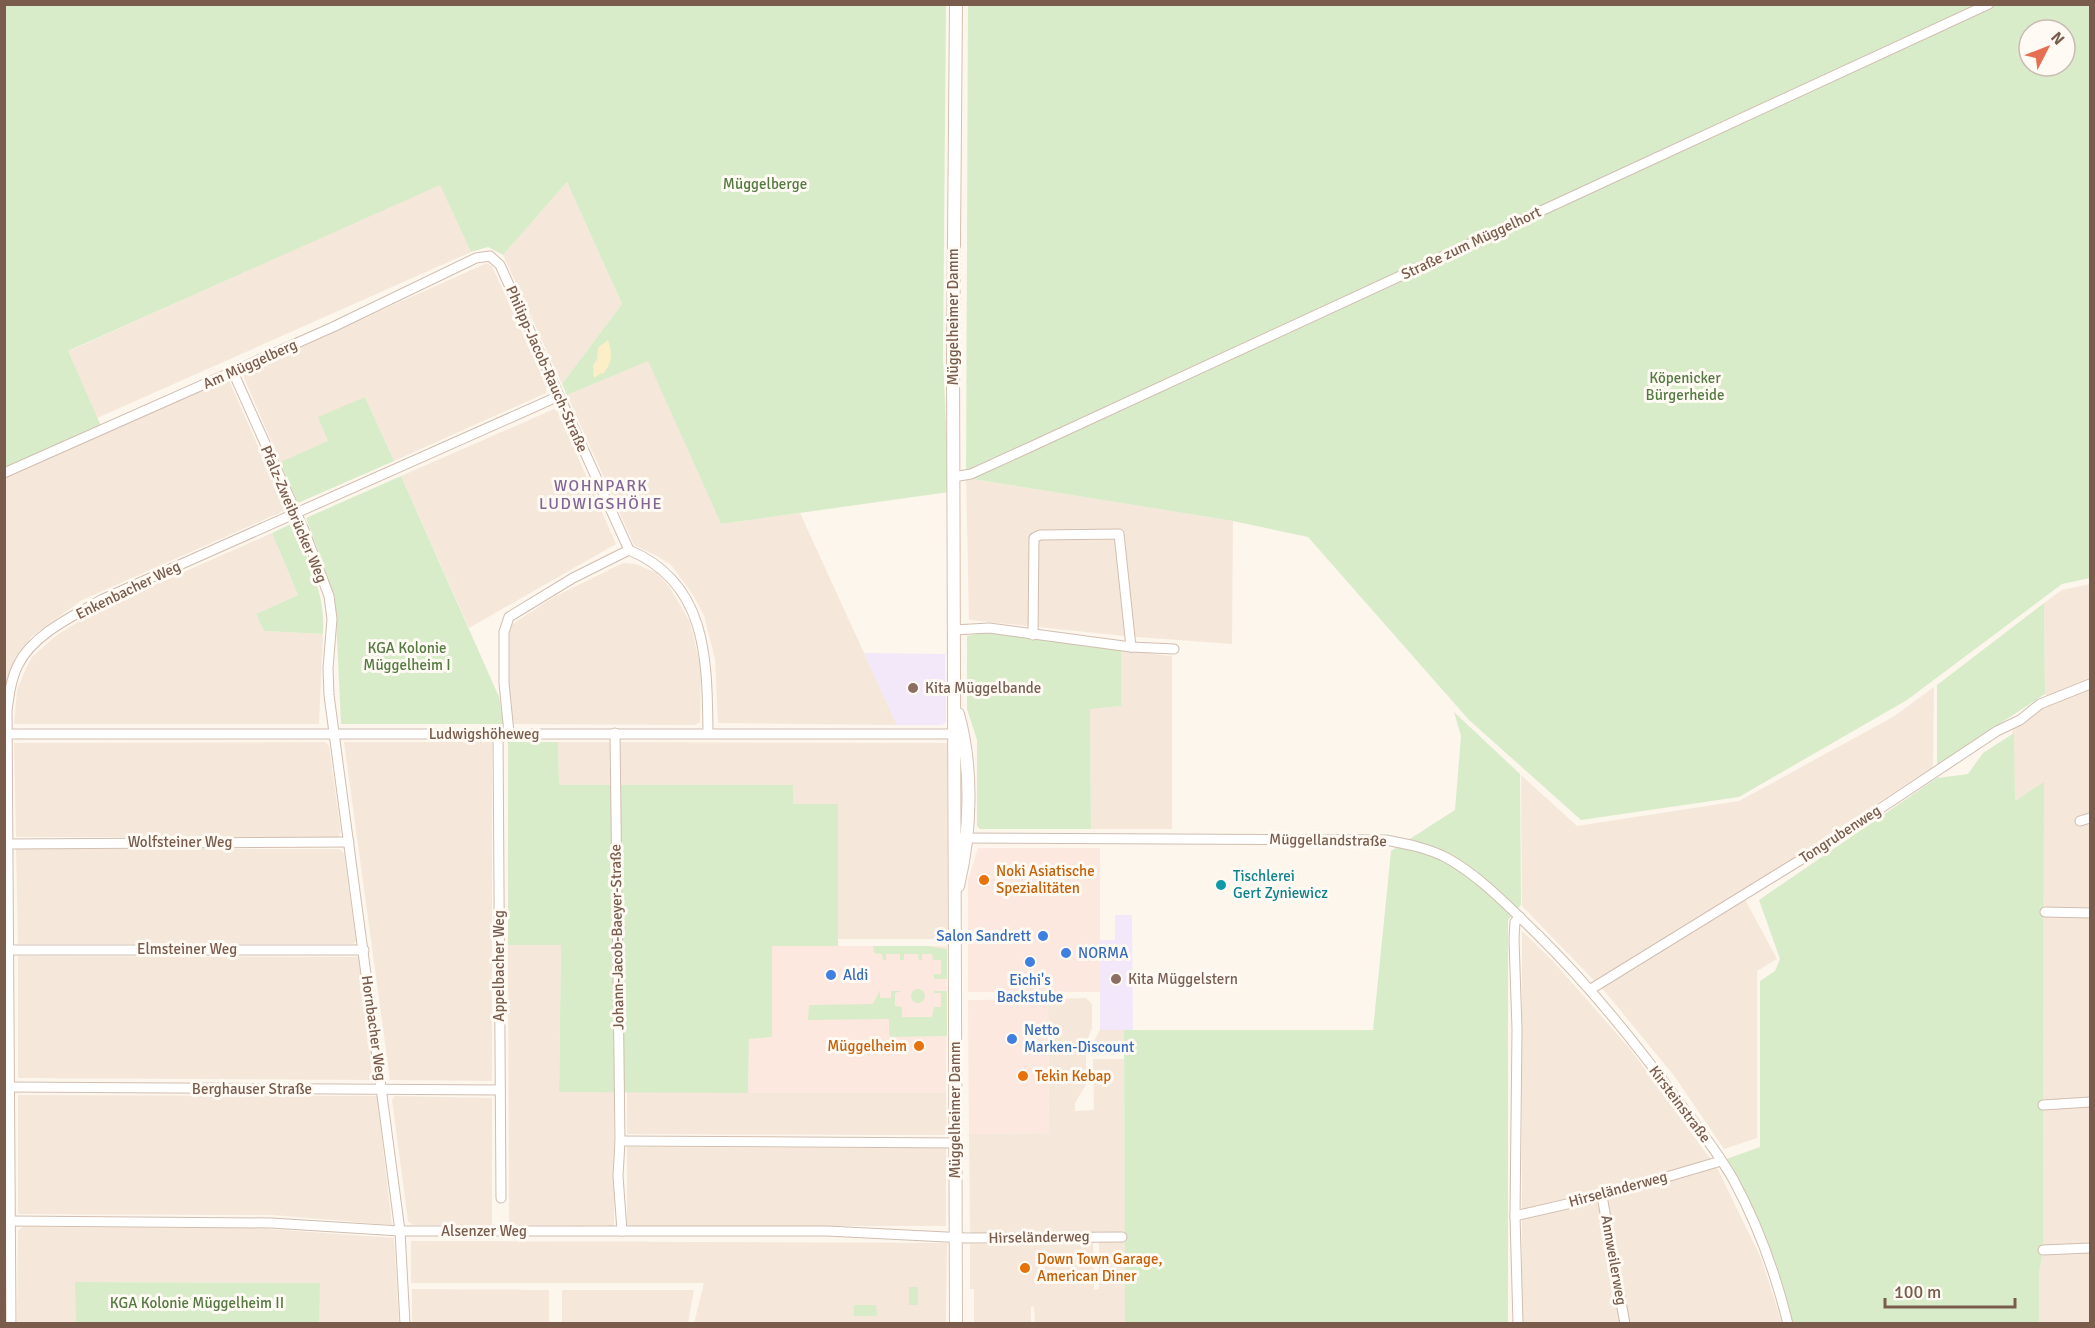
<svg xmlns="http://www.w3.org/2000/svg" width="2095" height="1328" font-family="Signika,sans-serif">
<rect width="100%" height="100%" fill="#fdf6ec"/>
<!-- residential -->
<g fill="#f5e8da">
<path d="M567,182L622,304L562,384L503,255Z"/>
<path d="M440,184L471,252L97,418L67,352Z"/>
<path d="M487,263L492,266L547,387L546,393L394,461L365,397L329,441L280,462L242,373Z"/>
<path d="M648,360L721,524L800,513L897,725L718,723L715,659L704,616L692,593L671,565L657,556L634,545L567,395Z"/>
<path d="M228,378L286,510L82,600L31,637L16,660L5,689V478Z"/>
<path d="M554,409L558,412L616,544L469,628L401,476Z"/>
<path d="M966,478L1233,521L1232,644L1124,636L969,620Z"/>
<path d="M272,533L298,595L256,614L264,631L323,634L319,724H14L17,690L26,668L32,657L57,635L94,612Z"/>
<path d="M623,563L636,564L657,573L670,588L690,622L701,669L700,722L695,725L511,724L508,716V631L511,625L554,597Z"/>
<path d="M2090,584V1323H2039V1274L2043,1250L2044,783L2015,801L2012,725L2049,700L2045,694L2044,603L2062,590Z"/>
<path d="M1121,650L1172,656V829H1091L1090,708L1121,706Z"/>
<path d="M1934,687L1933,767L1741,892L1777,959L1757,971V1138L1724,1149L1675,1077L1607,994L1522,906L1521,775L1577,826L1739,801L1893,717Z"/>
<path d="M325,742L329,746L341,832L338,837H16L14,743Z"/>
<path d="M344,742H492V1081L390,1080Z"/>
<path d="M558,742H611V785H559Z"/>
<path d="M621,742L947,743V939H838V804H793L792,785H621Z"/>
<path d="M16,849H339L344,853L356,941L353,944H18Z"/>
<path d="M1522,931L1553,961L1631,1050L1717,1168L1761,1258L1782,1323L1522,1324Z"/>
<path d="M508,945H561L559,1092H614V1226L509,1225Z"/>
<path d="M18,956L359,957L375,1080L18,1078Z"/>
<path d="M1048,999L1086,998L1092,1004V1028L1086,1043V1085L1075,1103V1111L1094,1110L1093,1059H1124L1125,1232L970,1234L969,1134L1049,1133Z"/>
<path d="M1100,1030H1124V1055H1093V1043Z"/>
<path d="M627,1092L946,1093L947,1135L627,1134Z"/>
<path d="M18,1095L377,1096L392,1225L273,1215L18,1214Z"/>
<path d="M395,1096L492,1098V1225H413L408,1221L392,1100Z"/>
<path d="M627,1147L946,1148V1226H627Z"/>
<path d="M22,1227L255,1228L394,1238L399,1323H319V1283L76,1282V1323L17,1324L18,1231Z"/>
<path d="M411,1241L947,1243L946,1323H694L704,1283H411Z"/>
<path d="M1125,1241V1323H1035L1034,1306L1031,1307V1323H974V1289H970V1244L1093,1242L1094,1290L1099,1289V1242Z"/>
<path d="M412,1289L549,1290V1323H412Z"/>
<path d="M562,1290H694L688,1323L562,1324Z"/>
</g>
<!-- commercial -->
<g fill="#fde8e0">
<path d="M978,848H1100V992H968V880Z"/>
<path d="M772,946H947L946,1093H748L749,1038L772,1037Z"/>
<path d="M1048,999L1049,1133L969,1134L968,1000Z"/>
</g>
<!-- education -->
<g fill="#f3e8fa">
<path d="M864,653L945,654L946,722L942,725H897Z"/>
<path d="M1115,915H1132L1133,1030H1100V940H1115Z"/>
</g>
<!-- green -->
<g fill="#d8ecc9" fill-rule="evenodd">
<path d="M4,5H946L943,357L949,492L721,524L648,361L567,395L562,384L622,304L567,182L503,255L488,247L471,252L440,185L68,351L101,426L5,469Z"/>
<path d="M968,5H2090V578L2062,584L1907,700L1739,797L1581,820L1469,720L1308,537L1233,521L966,478ZM2029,30H2065V66H2029Z"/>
<path d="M365,397L394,461L298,503L280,462L328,441L318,417Z"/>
<path d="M401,476L499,697L504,724H341L335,597L306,518Z"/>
<path d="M293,523C308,559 326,594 323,634L264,631L256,614L298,595L272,533Z"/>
<path d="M2044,603L2045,694L1937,765V685Z"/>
<path d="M992,631L1121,650V706L1090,709L1091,829H980L977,826V740L967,709V636Z"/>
<path d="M1454,712L1520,774L1521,905L1508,920V1323H1125L1124,1030H1373L1391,851L1455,810L1461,736Z"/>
<path d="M2014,733L2015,801L2044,782L2043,1250L2039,1274V1323H1787L1769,1266L1721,1161L1760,1147V981L1775,971L1780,959L1759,900L1937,778L1968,774L1983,753Z"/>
<path d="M508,742H558L559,785H793V804H838V946H772V1037L749,1039L748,1093L559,1092L561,945H508Z"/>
<path d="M873,946H927L947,949V979H934V974H941V960H933L932,954H922V960H919L918,954H904V960H900V954H886V960H883L882,954L874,953Z"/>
<circle cx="918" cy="996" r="7"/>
<path d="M880,990V998H891V991H902L895,993V1006L902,1007V1017H932L934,1007H941V993H934V991H947V1036L892,1037L889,1035V1019L808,1020L809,1005L873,1004Z"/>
<path d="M75,1282L320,1283L319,1323H76Z"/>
<rect x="909" y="1287" width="9" height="18"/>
<path d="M854,1305H876L877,1316H854Z"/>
</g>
<!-- sand -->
<path fill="#fcefc7" d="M608,340C613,353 612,364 603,374L601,373L594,378L593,365L597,360L598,348Z"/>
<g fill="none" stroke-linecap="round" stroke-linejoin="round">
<defs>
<g id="minor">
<path d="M233,372L304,530L329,596L332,619L328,668L329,695L400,1231L405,1324"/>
<path d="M4,473L333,327L476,258L490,256L500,265L629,550C708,583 707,660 708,733"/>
<path d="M953,477L971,474L1028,448L1989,4"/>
<path d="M954,630L989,628L1131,647L1174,649"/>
<path d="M1033,635L1034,538L1040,535L1119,534L1131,647"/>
<path d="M509,733L504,683V632L509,617L573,578L629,550"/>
<path d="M615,733L620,1141L618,1176L622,1231"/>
<path d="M4,734H958"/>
<path d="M498,734L501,1198"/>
<path d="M2080,821L2090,818"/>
<path d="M960,838L1386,840C1407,844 1428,848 1447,858C1481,877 1509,907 1537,934C1589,985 1635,1042 1678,1101C1697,1126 1717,1151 1733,1179C1757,1223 1776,1275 1788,1324"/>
<path d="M10,844L349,842"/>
<path d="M2045,912L2090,913"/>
<path d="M11,950H364"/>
<path d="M1591,989L1836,838L1997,731L2020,720L2040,704L2090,684"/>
<path d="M7,1087L500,1090"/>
<path d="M2043,1105L2090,1102"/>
<path d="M620,1141L956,1143"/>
<path d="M1602,1196L1625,1324"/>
<path d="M1515,1216L1602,1196L1721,1161"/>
<path d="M12,1221L271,1223L400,1231H827L966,1238L1122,1237"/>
<path d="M2043,1250L2090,1248"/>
<path d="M11,1324L7,711C9,695 11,679 18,665C33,634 75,615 103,599L559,396"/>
<path d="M1518,1324L1515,1216L1517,1029L1514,939L1515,922L1520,917"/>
</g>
<g id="secondary">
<path d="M958,886C971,832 973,768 958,714"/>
<path d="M956,1324L953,361L956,4"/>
</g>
</defs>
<!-- minor casing -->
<use href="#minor" stroke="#d1beb0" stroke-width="11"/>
<!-- secondary casing -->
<use href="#secondary" stroke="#d6c0b0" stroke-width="14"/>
<!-- minor -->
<use href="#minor" stroke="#fff" stroke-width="9"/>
<!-- secondary -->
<use href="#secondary" stroke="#fff" stroke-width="12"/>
</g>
<!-- markers -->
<g fill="#8d6e63" stroke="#fffaf3" stroke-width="2">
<circle cx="913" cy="688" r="6"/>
<circle cx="1116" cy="979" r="6"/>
</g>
<g fill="#e8710a" stroke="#fffaf3" stroke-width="2">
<circle cx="984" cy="880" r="6"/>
<circle cx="919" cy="1046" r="6"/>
<circle cx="1023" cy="1076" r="6"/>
<circle cx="1025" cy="1268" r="6"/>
</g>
<circle fill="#0f9aa8" stroke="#fffaf3" stroke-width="2" cx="1221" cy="885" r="6"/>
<g fill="#3f7fe0" stroke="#fffaf3" stroke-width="2">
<circle cx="1043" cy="936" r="6"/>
<circle cx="1066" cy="953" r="6"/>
<circle cx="1030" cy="962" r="6"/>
<circle cx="831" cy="975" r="6"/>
<circle cx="1012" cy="1039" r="6"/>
</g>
<g text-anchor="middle" stroke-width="6" stroke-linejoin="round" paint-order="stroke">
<!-- park labels -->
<g font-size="15" fill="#537a41" stroke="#fffaf3">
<text x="765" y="189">Müggelberge</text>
<text x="1685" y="383">Köpenicker<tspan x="1685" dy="17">Bürgerheide</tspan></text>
<text x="407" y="653">KGA Kolonie<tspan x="407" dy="17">Müggelheim I</tspan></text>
<text x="197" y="1308">KGA Kolonie Müggelheim II</text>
</g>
<!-- street labels -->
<g font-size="15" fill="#7a5c4d" stroke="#fffaf3">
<text transform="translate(1471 243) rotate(-25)" y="5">Straße zum Müggelhort</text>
<text transform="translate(953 317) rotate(-90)" y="5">Müggelheimer Damm</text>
<text transform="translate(250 364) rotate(-24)" y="5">Am Müggelberg</text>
<text transform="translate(547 369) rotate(66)" y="5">Philipp-Jacob-Rauch-Straße</text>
<text transform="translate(294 514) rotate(67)" y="5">Pfalz-Zweibrücker Weg</text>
<text transform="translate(128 590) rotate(-26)" y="5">Enkenbacher Weg</text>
<text x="484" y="739">Ludwigshöheweg</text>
<text transform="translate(1840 834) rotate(-33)" y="5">Tongrubenweg</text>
<text transform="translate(1328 840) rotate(1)" y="5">Müggellandstraße</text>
<text x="180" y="847">Wolfsteiner Weg</text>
<text transform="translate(617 937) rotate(-91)" y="5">Johann-Jacob-Baeyer-Straße</text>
<text x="187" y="954">Elmsteiner Weg</text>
<text transform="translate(499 966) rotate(-90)" y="5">Appelbacher Weg</text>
<text transform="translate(374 1028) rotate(82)" y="5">Hornbacher Weg</text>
<text x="252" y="1094">Berghauser Straße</text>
<text transform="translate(1680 1104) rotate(53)" y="5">Kirsteinstraße</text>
<text transform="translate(955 1110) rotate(-90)" y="5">Müggelheimer Damm</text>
<text transform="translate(1618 1189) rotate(-15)" y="5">Hirseländerweg</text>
<text x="484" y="1236">Alsenzer Weg</text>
<text transform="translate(1039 1237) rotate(-1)" y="5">Hirseländerweg</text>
<text transform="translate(1614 1260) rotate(80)" y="5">Annweilerweg</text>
</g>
<!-- education labels -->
<g font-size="15" fill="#785e54" stroke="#fffaf3" text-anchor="start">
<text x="925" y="693">Kita Müggelbande</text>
<text x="1128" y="984">Kita Müggelstern</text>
</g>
<!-- food labels -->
<g font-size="15" fill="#c56008" stroke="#fffaf3" text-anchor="start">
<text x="996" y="876">Noki Asiatische<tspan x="996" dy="17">Spezialitäten</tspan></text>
<text x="907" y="1051" text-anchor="end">Müggelheim</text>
<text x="1035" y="1081">Tekin Kebap</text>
<text x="1037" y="1264">Down Town Garage,<tspan x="1037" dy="17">American Diner</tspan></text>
</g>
<!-- culture labels -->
<g font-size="15" fill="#0d838f" stroke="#fffaf3" text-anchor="start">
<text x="1233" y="881">Tischlerei<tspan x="1233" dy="17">Gert Zyniewicz</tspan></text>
</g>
<!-- shop labels -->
<g font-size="15" fill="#366cbe" stroke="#fffaf3" text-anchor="start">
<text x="1031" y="941" text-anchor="end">Salon Sandrett</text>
<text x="1078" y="958">NORMA</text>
<text x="843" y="980">Aldi</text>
<text x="1030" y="985" text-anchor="middle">Eichi's<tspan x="1030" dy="17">Backstube</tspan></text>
<text x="1024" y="1035">Netto<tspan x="1024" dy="17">Marken-Discount</tspan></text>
</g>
<!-- neighbourhood labels -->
<g font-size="16" letter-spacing="1.5" fill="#846695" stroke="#fffaf3">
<text x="601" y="491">WOHNPARK<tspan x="601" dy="18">LUDWIGSHÖHE</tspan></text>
</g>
</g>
<!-- border -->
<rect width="2095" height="1328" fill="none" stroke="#7a5c4d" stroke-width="12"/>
<!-- north arrow -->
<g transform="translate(2047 48) rotate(48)"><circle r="28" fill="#fffaf3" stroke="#cabbb1" stroke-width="1.5"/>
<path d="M0-4.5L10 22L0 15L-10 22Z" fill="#e76f51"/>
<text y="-9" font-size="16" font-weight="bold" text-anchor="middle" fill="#7a5c4d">N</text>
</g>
<!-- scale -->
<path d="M1885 1298v9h130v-9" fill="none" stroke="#7a5c4d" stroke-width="3"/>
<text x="1894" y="1298" font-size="18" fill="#7a5c4d" stroke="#fffaf3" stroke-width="4.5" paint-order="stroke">100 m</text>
</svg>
